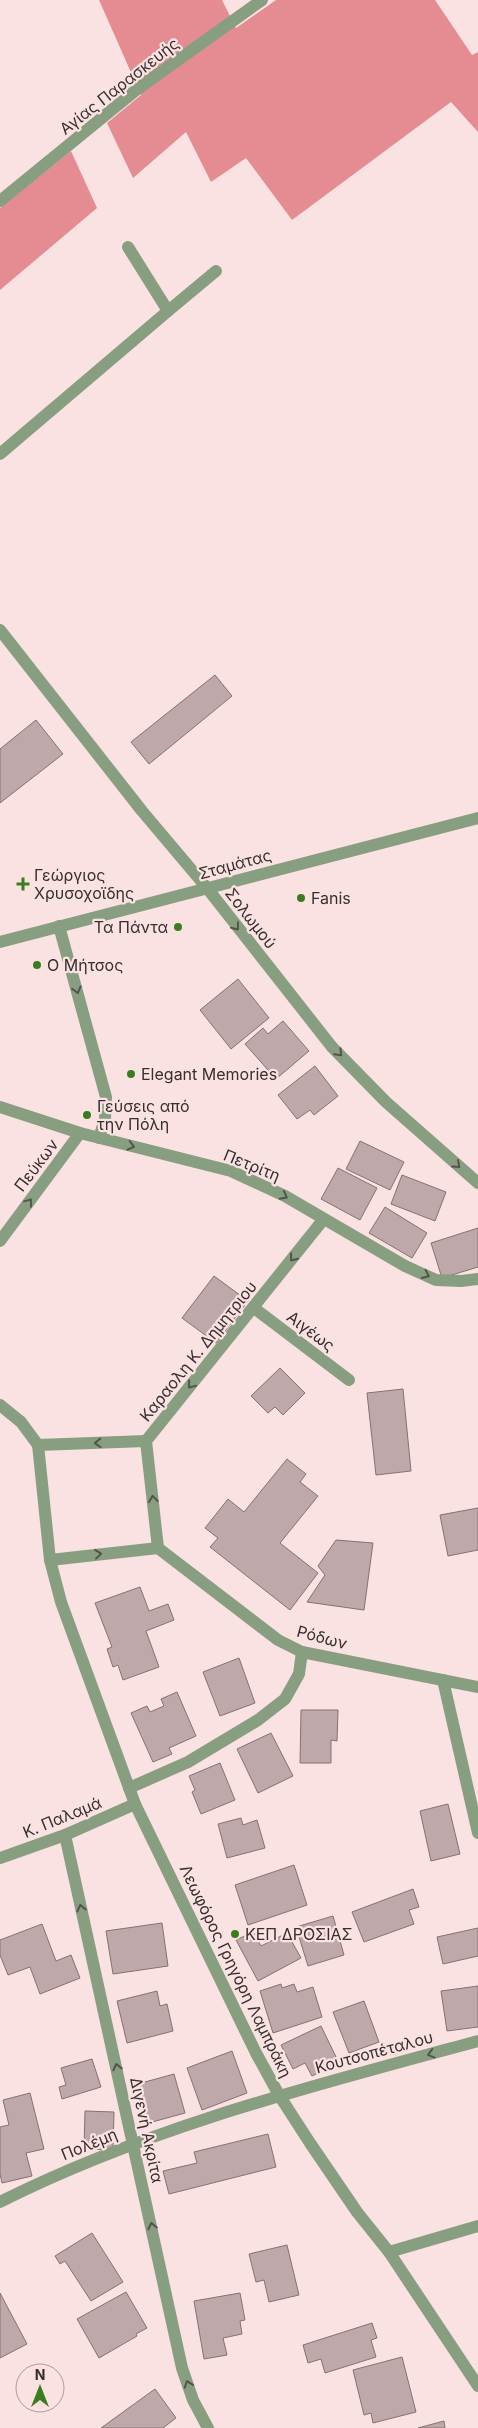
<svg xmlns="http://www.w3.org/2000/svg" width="478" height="2428" font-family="Inter,sans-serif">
<rect width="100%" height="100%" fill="#fae2e2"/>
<!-- forest -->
<g fill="#e58c92">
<path d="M99,0H222L236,28L276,0H435L472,55L478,52V132L451,102L292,220L246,158L211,182L186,132L133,178L107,123L141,95Z"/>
<path d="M71,151L97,208L0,290V208Z"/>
</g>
<!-- building -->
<g fill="#bfa8a9" stroke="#867071">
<path d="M215,675L232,696L149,764L131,742Z"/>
<path d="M36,720L63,754L0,803V749Z"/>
<path d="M238,979L269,1018L231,1049L200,1010Z"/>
<path d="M283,1021L309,1051L276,1079L245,1044L263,1028L268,1034Z"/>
<path d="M315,1066L338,1096L314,1115L310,1110L297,1119L278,1095Z"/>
<path d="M360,1141L404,1162L390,1190L346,1169Z"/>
<path d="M338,1168L377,1188L360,1220L321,1199Z"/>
<path d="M402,1175L446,1192L435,1221L391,1204Z"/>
<path d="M385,1207L427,1233L412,1258L369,1233Z"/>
<path d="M478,1228V1267L442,1278L431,1243Z"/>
<path d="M214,1276L248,1301L216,1343L182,1318Z"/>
<path d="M280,1368L305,1393L283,1415L275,1407L268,1413L251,1396Z"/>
<path d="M403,1389L411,1471L376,1475L367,1393Z"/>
<path d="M287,1459L306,1474L300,1482L318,1496L280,1543L318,1573L290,1610L210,1547L218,1538L205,1528L228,1499L244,1512Z"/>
<path d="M478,1508V1550L448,1556L440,1515Z"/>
<path d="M336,1540L373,1543L364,1610L307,1602L325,1575L318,1566Z"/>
<path d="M140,1587L149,1611L168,1604L174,1620L146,1631L159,1667L123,1680L118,1665L113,1667L107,1649L112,1647L95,1603Z"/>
<path d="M239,1658L255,1703L220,1716L203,1672Z"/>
<path d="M177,1692L196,1736L169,1748L172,1754L153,1762L131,1713L147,1706L150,1712L164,1706L161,1699Z"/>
<path d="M301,1710H338L337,1741L331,1740V1763H300Z"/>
<path d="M271,1733L293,1776L258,1793L237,1749Z"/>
<path d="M220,1763L235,1800L201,1814L192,1792L195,1790L189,1776Z"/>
<path d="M448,1804L460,1854L431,1861L420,1811Z"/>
<path d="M241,1818L243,1825L257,1820L265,1848L227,1858L218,1824Z"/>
<path d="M294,1865L307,1905L248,1925L235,1885Z"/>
<path d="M413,1889L419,1907L409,1910L414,1924L364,1942L352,1912Z"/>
<path d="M333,1916L344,1955L308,1966L296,1927Z"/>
<path d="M162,1923L168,1966L113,1974L106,1931Z"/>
<path d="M42,1924L56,1961L71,1955L80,1978L40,1994L30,1967L8,1975L0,1955V1940Z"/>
<path d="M478,1928V1956L443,1964L437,1937Z"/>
<path d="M253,1932L261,1946L287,1933L301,1958L258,1981L236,1940Z"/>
<path d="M281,1984L282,1988L294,1984L297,1992L313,1987L322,2017L273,2033L260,1991Z"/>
<path d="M478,1986V2027L447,2031L441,1991Z"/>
<path d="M157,1991L160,2006L167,2004L173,2031L127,2043L117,2001Z"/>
<path d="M364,2001L379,2042L349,2053L333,2012Z"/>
<path d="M321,2026L339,2063L312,2076L305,2063L293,2069L281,2045Z"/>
<path d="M232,2051L247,2093L202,2110L187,2068Z"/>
<path d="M92,2059L101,2087L62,2099L59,2087L66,2085L61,2068Z"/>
<path d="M174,2074L185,2113L145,2124L134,2085Z"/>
<path d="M30,2093L44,2149L26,2153L32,2176L2,2183L0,2174V2127L9,2125L3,2100Z"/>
<path d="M85,2111L114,2112L113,2150L84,2149Z"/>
<path d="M268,2134L276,2167L169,2194L163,2171L197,2163L194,2152Z"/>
<path d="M92,2233L123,2282L91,2301L65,2261L60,2264L55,2256Z"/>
<path d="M287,2245L299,2295L269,2302L264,2280L256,2282L249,2254Z"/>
<path d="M126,2292L147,2328L136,2334L137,2336L99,2358L77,2319Z"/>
<path d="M0,2293L27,2344L0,2358Z"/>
<path d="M240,2293L245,2320L240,2321L242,2334L223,2338L227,2355L204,2359L194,2301Z"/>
<path d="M372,2323L377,2338L371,2340L376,2357L325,2373L321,2359L308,2363L303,2345Z"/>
<path d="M402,2357L416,2412L373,2423L371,2413L364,2415L353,2370Z"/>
<path d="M155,2389L176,2418L163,2428H101Z"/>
<path d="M444,2421L445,2428H418Z"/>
</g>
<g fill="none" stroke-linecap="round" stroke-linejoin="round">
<!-- minor -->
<g stroke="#889e81" stroke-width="12">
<path d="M0,201L136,90L262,0"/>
<path d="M168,311L216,271"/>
<path d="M0,454L168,311L128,247"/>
<path d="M0,630L142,811L207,888L332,1047L386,1102L478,1183"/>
<path d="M59,926L106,1097L105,1119L99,1138"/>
<path d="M0,1107L80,1133L231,1171L285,1196L405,1266L436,1280L461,1281L478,1279"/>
<path d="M0,1241L80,1133"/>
<path d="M254,1308L349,1380"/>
<path d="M0,1405L21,1422L38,1445L50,1560L61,1602L135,1804L256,2053L279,2095L310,2143L357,2212L389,2252L478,2386"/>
<path d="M38,1445L146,1441"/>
<path d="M158,1548L146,1441L323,1220"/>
<path d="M158,1548L278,1640L302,1652L478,1687"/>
<path d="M50,1560L158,1548"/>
<path d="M443,1680L478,1833"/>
<path d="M129,1788L188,1762L258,1720L285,1699L299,1674L302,1652"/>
<path d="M65,1835L182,2368L193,2400L208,2428"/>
<path d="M0,1858L65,1835L135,1804"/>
<path d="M0,2202C151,2126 316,2085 478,2041"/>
<path d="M389,2252L478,2226"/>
</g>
<!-- tertiary -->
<path stroke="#889e81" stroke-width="12" d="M0,942L478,818"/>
</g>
<!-- one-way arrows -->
<defs><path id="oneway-chevron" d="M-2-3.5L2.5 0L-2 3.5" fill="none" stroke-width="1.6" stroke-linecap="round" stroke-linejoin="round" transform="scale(1.25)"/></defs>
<g stroke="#53554b">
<use href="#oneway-chevron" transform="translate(236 927) rotate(52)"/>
<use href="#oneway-chevron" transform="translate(77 990) rotate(75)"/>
<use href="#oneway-chevron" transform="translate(339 1053) rotate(46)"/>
<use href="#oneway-chevron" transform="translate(131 1146) rotate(14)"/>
<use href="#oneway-chevron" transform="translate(457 1165) rotate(42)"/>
<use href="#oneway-chevron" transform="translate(284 1196) rotate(28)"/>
<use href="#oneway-chevron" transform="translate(29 1202) rotate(-53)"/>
<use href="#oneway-chevron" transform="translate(293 1258) rotate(128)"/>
<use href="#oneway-chevron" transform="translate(426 1275) rotate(25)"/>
<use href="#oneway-chevron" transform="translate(191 1385) rotate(129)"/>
<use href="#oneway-chevron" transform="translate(98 1443) rotate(178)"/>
<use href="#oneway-chevron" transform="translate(153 1499) rotate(-96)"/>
<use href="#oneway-chevron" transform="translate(98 1554) rotate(-6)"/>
<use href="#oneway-chevron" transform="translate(81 1908) rotate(-103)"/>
<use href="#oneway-chevron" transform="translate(431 2054) rotate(165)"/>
<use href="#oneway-chevron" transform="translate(117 2067) rotate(-103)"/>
<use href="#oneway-chevron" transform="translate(152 2226) rotate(-102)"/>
<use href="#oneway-chevron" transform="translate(188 2384) rotate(-109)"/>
</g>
<!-- markers -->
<g fill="#3a7d1e" stroke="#fae2e2" stroke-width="2">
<path d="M20.5 876.5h5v5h5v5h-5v5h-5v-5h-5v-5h5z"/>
<circle cx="301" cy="898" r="5"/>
<circle cx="178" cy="927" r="5"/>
<circle cx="37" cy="965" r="5"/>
<circle cx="131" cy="1074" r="5"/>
<circle cx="87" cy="1115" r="5"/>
<circle cx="235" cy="1934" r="5"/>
</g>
<g text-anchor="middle" stroke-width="4.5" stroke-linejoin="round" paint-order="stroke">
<!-- street labels -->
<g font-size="16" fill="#372e2e" stroke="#fae2e2">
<text transform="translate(119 86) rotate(-38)" y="6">Αγίας Παρασκευής</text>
<text transform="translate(235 864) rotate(-15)" y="6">Σταμάτας</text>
<text transform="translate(251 918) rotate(52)" y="6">Σολωμού</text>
<text transform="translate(36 1165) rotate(-53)" y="6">Πεύκων</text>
<text transform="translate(252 1165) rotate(22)" y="6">Πετρίτη</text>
<text transform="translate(311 1331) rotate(37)" y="6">Αιγέως</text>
<text transform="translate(198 1351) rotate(-51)" y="6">Καραολη Κ. Δημητριου</text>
<text transform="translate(322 1637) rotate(15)" y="6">Ρόδων</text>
<text transform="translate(62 1817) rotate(-22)" y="6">Κ. Παλαμά</text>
<text transform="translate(236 1971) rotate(64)" y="6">Λεωφόρος Γρηγόρη Λαμπράκη</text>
<text transform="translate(374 2052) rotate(-15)" y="6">Κουτσοπέταλου</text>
<text transform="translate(147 2130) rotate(78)" y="6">Διγενή Ακρίτα</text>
<text transform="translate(89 2144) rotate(-22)" y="6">Πολέμη</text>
</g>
<!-- poi labels -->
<g font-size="16" fill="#372e2e" stroke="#fae2e2" text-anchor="start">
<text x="34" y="881">Γεώργιος<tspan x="34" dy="18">Χρυσοχοϊδης</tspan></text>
<text x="311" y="904">Fanis</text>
<text x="168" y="933" text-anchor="end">Τα Πάντα</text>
<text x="47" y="971">Ο Μήτσος</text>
<text x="141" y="1080">Elegant Memories</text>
<text x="97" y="1112">Γεύσεις από<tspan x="97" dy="18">την Πόλη</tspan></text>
<text x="245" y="1940">ΚΕΠ ΔΡΟΣΙΑΣ</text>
</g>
</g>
<!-- north arrow -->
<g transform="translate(40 2388)"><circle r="24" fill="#fae2e2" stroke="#ac9a9a"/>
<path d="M0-4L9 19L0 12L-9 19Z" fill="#3a7d1e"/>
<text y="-8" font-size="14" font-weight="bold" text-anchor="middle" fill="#372e2e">N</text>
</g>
</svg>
